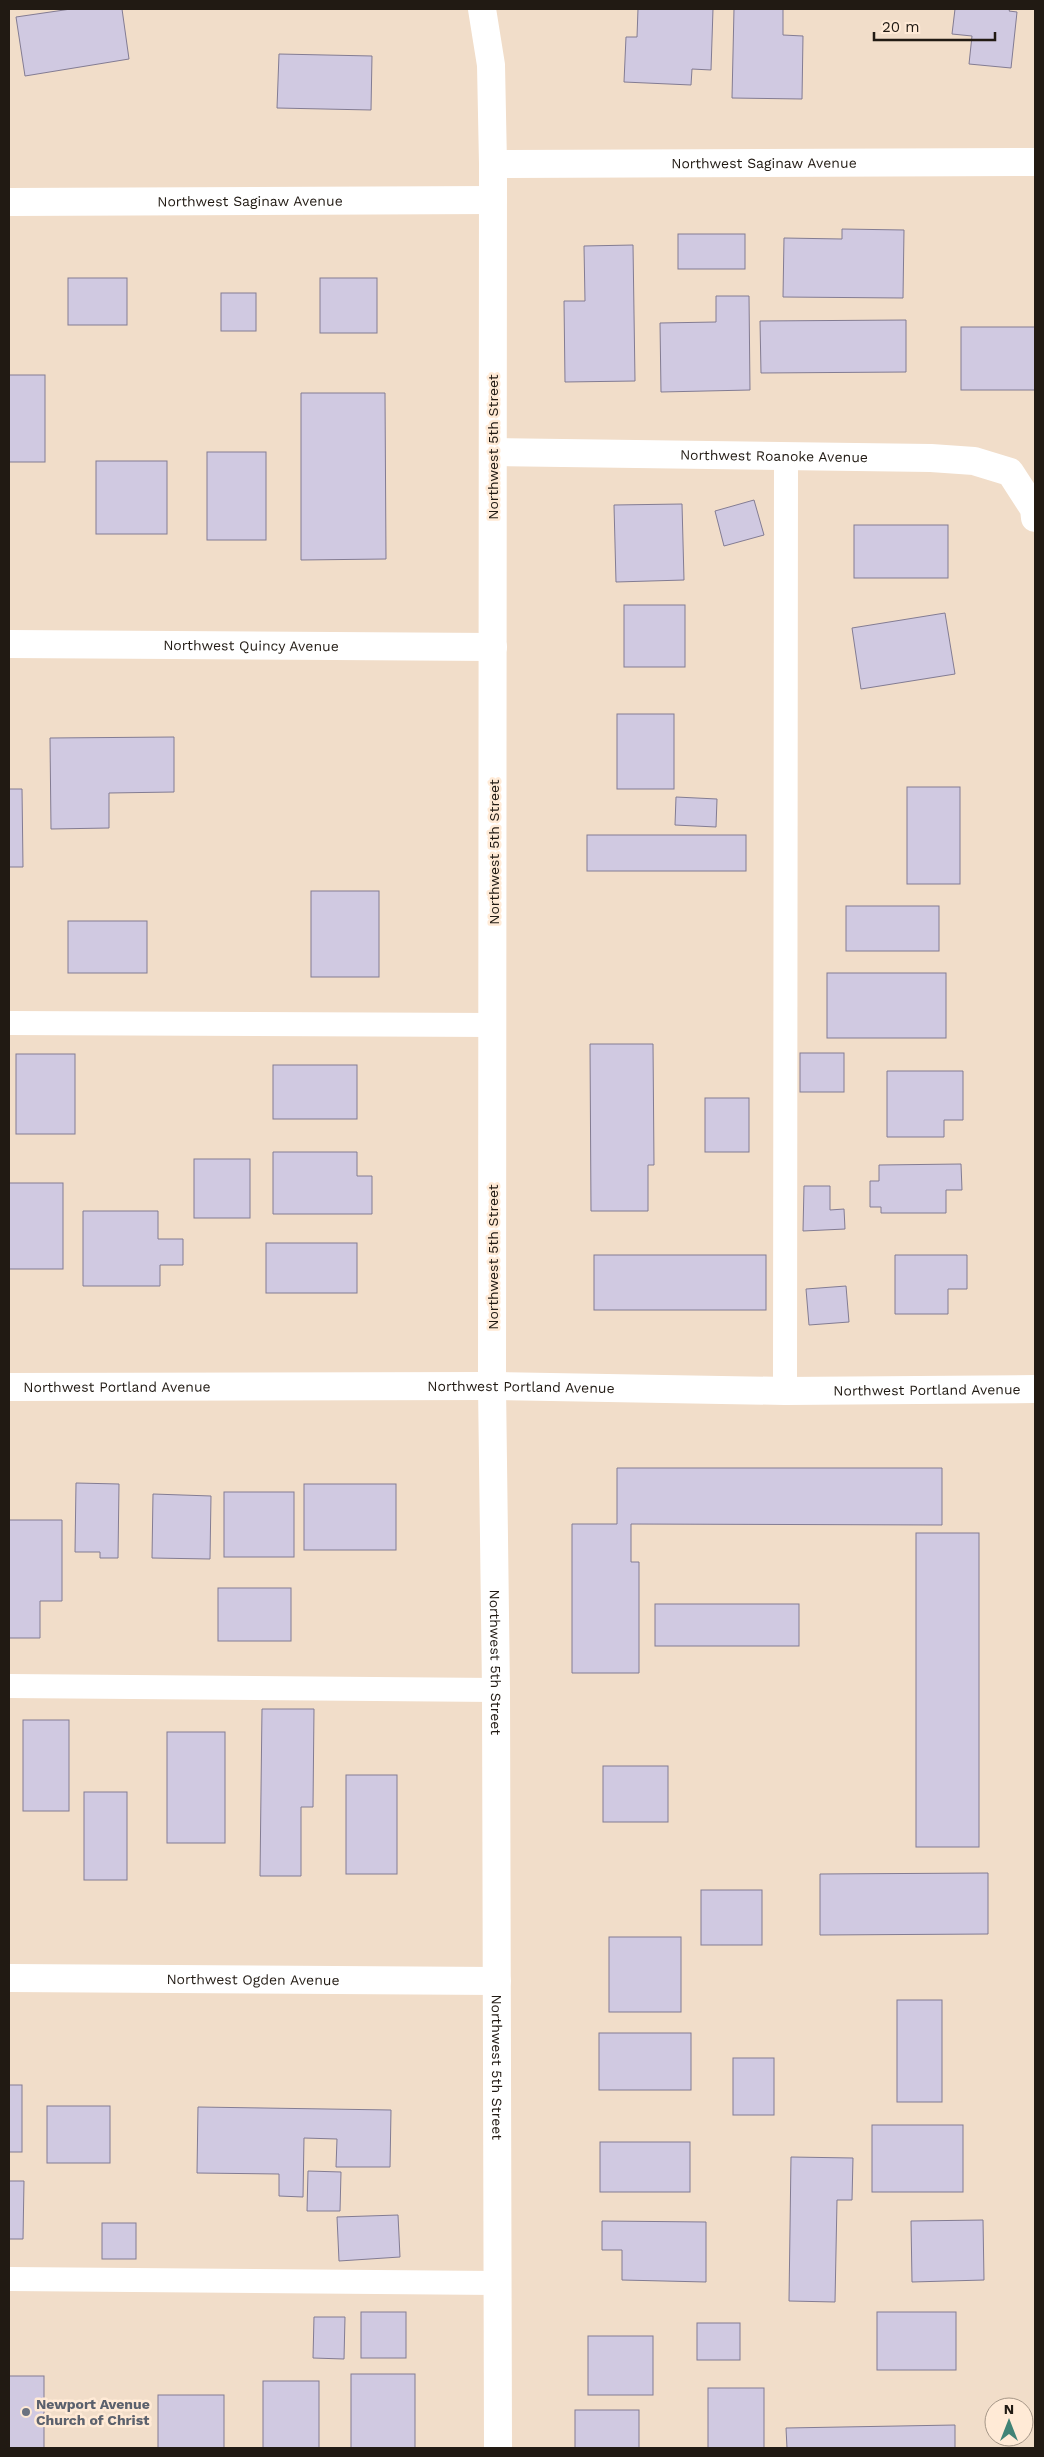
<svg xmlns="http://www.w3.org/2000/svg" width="1044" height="2457" font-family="'Work Sans',sans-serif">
<rect width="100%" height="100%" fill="#f1ddc9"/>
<!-- building -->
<g fill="#d0c9e1" stroke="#837c93">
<path d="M71,9H122L129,59L25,76L16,17Z"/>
<path d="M638,9H713L711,70L692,69L691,85L624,82L626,37H637Z"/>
<path d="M734,9H783V35L803,36L802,99L732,98Z"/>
<path d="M955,9H1010L1009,11L1017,12L1011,68L969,64L972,36L952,34Z"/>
<path d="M279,54L372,56L371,110L277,108Z"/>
<path d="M842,229L904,230L903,298L783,297L784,238L842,239Z"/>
<rect x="678" y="234" width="67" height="35"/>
<path d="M633,245L635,381L565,382L564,301H585L584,246Z"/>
<rect x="68" y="278" width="59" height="47"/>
<rect x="320" y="278" width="57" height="55"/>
<rect x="221" y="293" width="35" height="38"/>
<path d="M716,296H749L750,390L661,392L660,323L716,322Z"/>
<path d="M906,320V372L761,373L760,321Z"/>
<rect x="961" y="327" width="74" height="63"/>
<rect x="9" y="375" width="36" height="87"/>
<path d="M301,393H385L386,559L301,560Z"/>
<rect x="207" y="452" width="59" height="88"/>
<rect x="96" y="461" width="71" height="73"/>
<path d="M754,500L764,535L724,546L715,511Z"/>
<path d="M682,504L684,580L616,582L614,505Z"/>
<rect x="854" y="525" width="94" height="53"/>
<rect x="624" y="605" width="61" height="62"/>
<path d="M945,613L955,674L861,689L852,628Z"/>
<rect x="617" y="714" width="57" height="75"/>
<path d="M174,737V792L109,793V828L51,829L50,738Z"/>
<rect x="907" y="787" width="53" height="97"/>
<path d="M9,789H22L23,867H9Z"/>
<path d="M676,797L717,799L716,827L675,825Z"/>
<rect x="587" y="835" width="159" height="36"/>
<rect x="311" y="891" width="68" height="86"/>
<rect x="846" y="906" width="93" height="45"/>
<rect x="68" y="921" width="79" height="52"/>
<rect x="827" y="973" width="119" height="65"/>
<path d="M590,1044H653L654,1165H648V1211H591Z"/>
<rect x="800" y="1053" width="44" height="39"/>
<rect x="16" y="1054" width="59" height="80"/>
<rect x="273" y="1065" width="84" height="54"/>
<path d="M887,1071H963V1120H944V1137H887Z"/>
<rect x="705" y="1098" width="44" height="54"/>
<path d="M273,1152H357V1176H372V1214H273Z"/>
<rect x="194" y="1159" width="56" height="59"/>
<path d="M961,1164L962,1190H946V1213H881V1207H870V1181H879V1165Z"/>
<rect x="9" y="1183" width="54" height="86"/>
<path d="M804,1186H830V1210L844,1209L845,1229L803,1231Z"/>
<path d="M83,1211H158V1239H183V1265H160V1286H83Z"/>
<rect x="266" y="1243" width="91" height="50"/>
<rect x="594" y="1255" width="172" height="55"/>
<path d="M895,1255H967V1289H948V1314H895Z"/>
<path d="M846,1286L849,1322L809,1325L806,1289Z"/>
<path d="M617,1468H942V1525L631,1524V1562H639V1673H572V1524H617Z"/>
<path d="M76,1483L119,1484L118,1558H100V1552H75Z"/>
<rect x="304" y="1484" width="92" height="66"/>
<rect x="224" y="1492" width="70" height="65"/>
<path d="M153,1494L211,1496L210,1559L152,1558Z"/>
<path d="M9,1520H62V1601H40V1638H9Z"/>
<rect x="916" y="1533" width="63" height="314"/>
<rect x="218" y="1588" width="73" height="53"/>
<rect x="655" y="1604" width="144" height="42"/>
<path d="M262,1709H314L313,1807H301V1876H260Z"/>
<rect x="23" y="1720" width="46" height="91"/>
<rect x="167" y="1732" width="58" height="111"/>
<rect x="603" y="1766" width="65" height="56"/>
<rect x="346" y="1775" width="51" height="99"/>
<rect x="84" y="1792" width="43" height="88"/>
<path d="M988,1873V1934L820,1935V1874Z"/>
<rect x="701" y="1890" width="61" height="55"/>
<rect x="609" y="1937" width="72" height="75"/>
<rect x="897" y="2000" width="45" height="102"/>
<rect x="599" y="2033" width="92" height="57"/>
<rect x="733" y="2058" width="41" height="57"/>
<rect x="9" y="2085" width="13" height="67"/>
<rect x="47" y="2106" width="63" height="57"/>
<path d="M198,2107L391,2110L390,2167H336L337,2139L304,2138L303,2197L279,2196V2174L197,2173Z"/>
<rect x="872" y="2125" width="91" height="67"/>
<rect x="600" y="2142" width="90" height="50"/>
<path d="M791,2157L853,2158L852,2200H837L835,2302L789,2301Z"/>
<path d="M308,2171L341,2172L340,2211H307Z"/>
<path d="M9,2181H24L23,2239H9Z"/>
<path d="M398,2215L400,2257L339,2261L337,2217Z"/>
<path d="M983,2220L984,2280L912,2282L911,2221Z"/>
<path d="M602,2221L706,2222V2282L622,2280V2250H602Z"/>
<rect x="102" y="2223" width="34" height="36"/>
<rect x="361" y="2312" width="45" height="46"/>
<rect x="877" y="2312" width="79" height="58"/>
<path d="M314,2317H345L344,2359L313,2358Z"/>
<rect x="697" y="2323" width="43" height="37"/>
<rect x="588" y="2336" width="65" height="59"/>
<rect x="351" y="2374" width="64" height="74"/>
<rect x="9" y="2376" width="35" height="72"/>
<rect x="263" y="2381" width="56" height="67"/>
<rect x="708" y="2388" width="56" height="60"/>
<rect x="158" y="2395" width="66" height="53"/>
<rect x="575" y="2410" width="64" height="38"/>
<path d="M955,2425V2448H787L786,2428Z"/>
</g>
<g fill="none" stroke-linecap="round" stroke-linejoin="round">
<!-- lane -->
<g stroke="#fff" stroke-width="24">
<path d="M9,1023L494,1025"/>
<path d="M785,1391L786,457"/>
<path d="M9,1686L496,1690"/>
<path d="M9,2279L498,2283"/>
</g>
<!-- street -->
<g stroke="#fff" stroke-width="28">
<path id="s1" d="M482,9L491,65L493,164L492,1386L496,1690L498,2448"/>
<path id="s2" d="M493,164L1035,162"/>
<path id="s3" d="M9,202L493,200"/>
<path id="s4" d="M493,452L931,458L974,461L1010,472L1034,509L1035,518"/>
<path id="s5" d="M9,644L493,647"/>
<path id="s6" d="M9,1978L497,1981"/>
</g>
<!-- secondary -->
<path stroke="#fff" stroke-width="28" id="s7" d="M9,1387L492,1386L785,1391L1035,1389"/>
</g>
<!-- markers -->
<circle fill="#6b7280" stroke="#ffead6" stroke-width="2" cx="26" cy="2412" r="5"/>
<g text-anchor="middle" stroke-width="5" stroke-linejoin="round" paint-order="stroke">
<!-- street labels -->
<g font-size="14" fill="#211a13" stroke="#ffead6">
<text dy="5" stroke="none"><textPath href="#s2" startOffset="271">Northwest Saginaw Avenue</textPath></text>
<text dy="5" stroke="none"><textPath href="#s3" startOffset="241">Northwest Saginaw Avenue</textPath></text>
<text transform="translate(493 447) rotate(-90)" y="5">Northwest 5th Street</text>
<text dy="5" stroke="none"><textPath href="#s4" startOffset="281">Northwest Roanoke Avenue</textPath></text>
<text dy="5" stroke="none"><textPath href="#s5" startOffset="242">Northwest Quincy Avenue</textPath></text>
<text transform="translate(494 852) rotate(-90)" y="5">Northwest 5th Street</text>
<text transform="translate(493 1257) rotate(-90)" y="5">Northwest 5th Street</text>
<text dy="5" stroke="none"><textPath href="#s7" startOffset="108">Northwest Portland Avenue</textPath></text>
<text dy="5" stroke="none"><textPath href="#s7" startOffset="512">Northwest Portland Avenue</textPath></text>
<text dy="5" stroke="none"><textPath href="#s7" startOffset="918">Northwest Portland Avenue</textPath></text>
<text dy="5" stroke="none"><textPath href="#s1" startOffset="1654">Northwest 5th Street</textPath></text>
<text dy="5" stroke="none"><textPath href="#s6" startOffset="244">Northwest Ogden Avenue</textPath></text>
<text dy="5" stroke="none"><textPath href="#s1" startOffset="2059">Northwest 5th Street</textPath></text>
</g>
<!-- worship labels -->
<g font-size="14" font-weight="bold" fill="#5b616d" stroke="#ffead6" text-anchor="start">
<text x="36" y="2409">Newport Avenue<tspan x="36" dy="16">Church of Christ</tspan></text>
</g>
</g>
<!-- border -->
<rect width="1044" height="2457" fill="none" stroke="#211a13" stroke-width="20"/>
<!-- north arrow -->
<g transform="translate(1009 2422)"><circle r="24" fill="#ffead6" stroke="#a69788"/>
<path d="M0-4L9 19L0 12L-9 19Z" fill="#418376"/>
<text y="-8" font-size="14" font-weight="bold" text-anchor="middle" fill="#211a13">N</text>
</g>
<!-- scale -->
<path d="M874 32v8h121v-8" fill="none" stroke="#211a13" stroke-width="2.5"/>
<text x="882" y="32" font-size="15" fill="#211a13" stroke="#ffead6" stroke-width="4" paint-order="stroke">20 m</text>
</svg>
